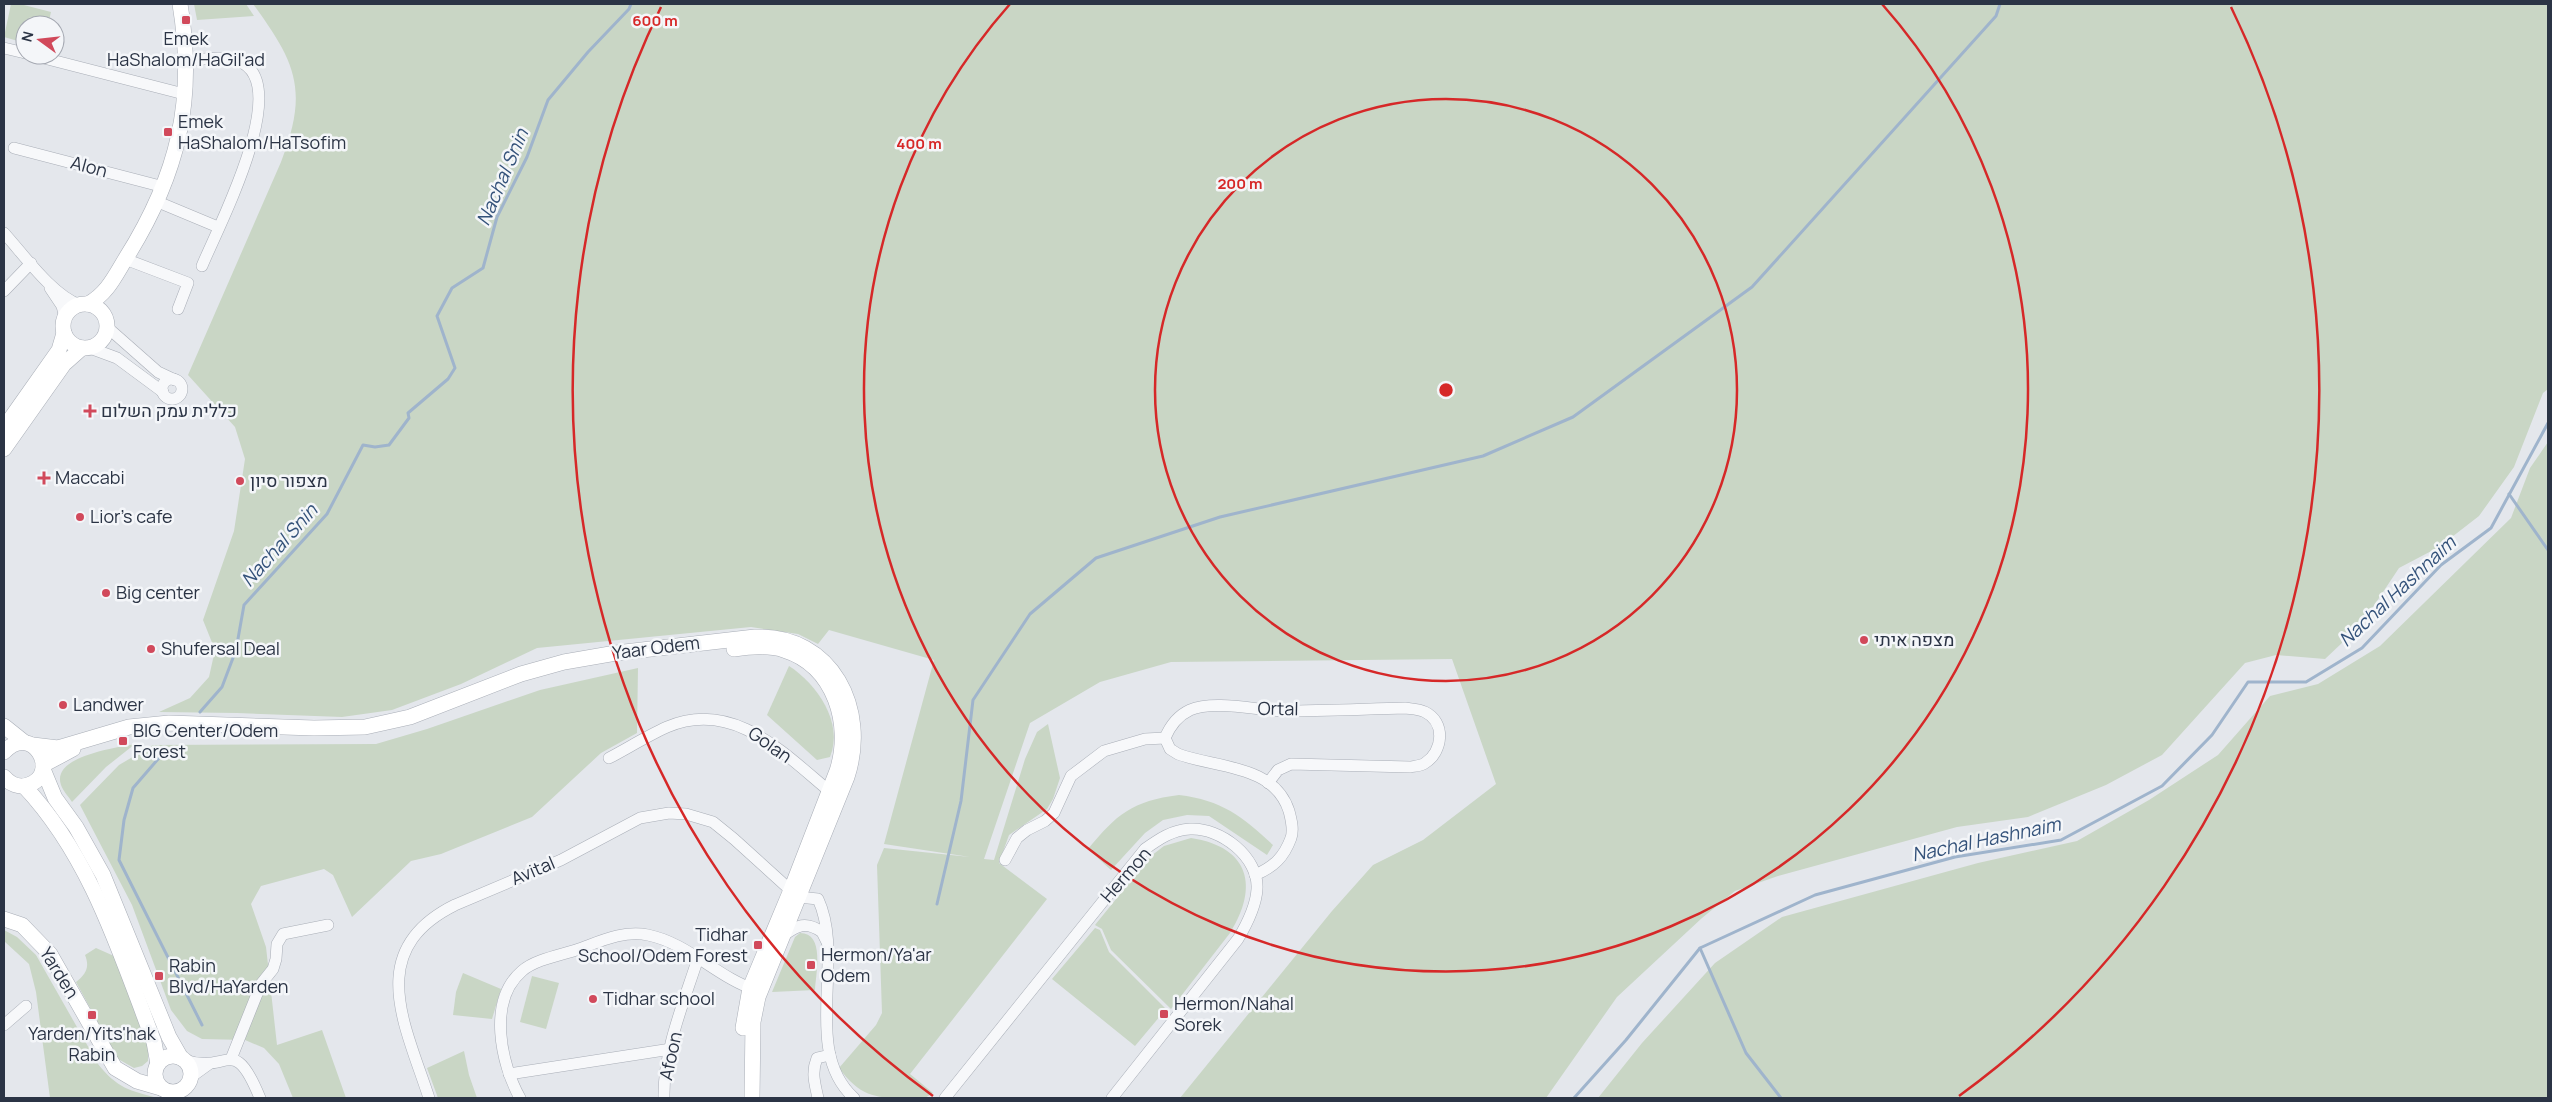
<svg xmlns="http://www.w3.org/2000/svg" width="2552" height="1102" font-family="Manrope,Heebo,sans-serif">
<rect width="100%" height="100%" fill="#e4e7ec"/>
<!-- green -->
<g fill="#c9d6c5">
<path d="M11,4H20L51,12L48,25H25V43L4,37Z"/>
<path d="M194,4H246L254,16L197,20Z"/>
<path d="M253,4H2548V389L2543,393L2514,467L2479,516L2439,547L2399,568L2361,625L2325,659L2276,655L2245,663L2162,755L2106,785L2028,817L1957,827L1778,876L1735,891L1702,918L1617,997L1546,1098H1180L1332,911L1373,865L1423,840L1496,784L1452,659L1171,662L1100,682L1030,723L984,859L994,860L1025,759L1037,732L1048,724L1060,778L1053,799L1047,809L1009,835L999,863L1047,899L910,1074L933,1093L925,1098C882,1098 864,1102 839,1068L876,1025L882,1013L877,865L884,848L970,857L884,844L934,660L829,630L818,644L798,634L751,627L537,648L461,684L392,710L342,717L237,713L159,712L190,698L209,677L215,650L203,620L234,531L245,459L235,427L188,375L281,162C309,90 296,63 253,4Z"/>
<path d="M2548,442V1098H1598L1642,1043L1715,963L1782,917L1978,863L2077,841L2149,800L2218,755L2270,696L2318,684L2380,646L2511,518L2530,468Z"/>
<path d="M789,666C817,684 844,723 830,757L817,760L767,715Z"/>
<path d="M638,668L637,733L601,753L532,817L441,854L411,861L352,917L333,875L324,869L261,886L251,904L266,947L277,1045L322,1030L346,1098H293L279,1064L264,1048L245,1040L202,1039L187,1031L171,1010L132,905L80,805L119,765L153,745L376,744L427,729L540,690Z"/>
<path d="M135,744L106,767L72,802C69,797 63,791 61,785C51,756 116,748 135,744Z"/>
<path d="M1179,795C1222,800 1243,817 1273,845L1267,855L1209,816L1187,815L1163,820L1145,833L1111,870L1088,849C1117,814 1132,801 1179,795Z"/>
<path d="M1191,838C1250,847 1259,887 1230,933L1171,1009L1111,950L1102,929L1095,925L1151,856L1164,846Z"/>
<path d="M1095,928L1100,930L1109,952L1166,1009L1135,1046L1052,979Z"/>
<path d="M4,930L17,937L36,955L98,1064C117,1088 130,1091 158,1098H50L36,992L29,964L4,941Z"/>
<path d="M800,933C825,933 816,973 815,990L772,992L795,937Z"/>
<path d="M96,948L114,956L148,1047V1061L142,1066L134,1068L118,1059L76,982C86,974 90,967 85,955Z"/>
<path d="M463,973L501,989L492,1019L453,1015L456,992Z"/>
<path d="M532,976L559,983L546,1029L520,1022Z"/>
<path d="M464,1051L469,1075L477,1098H438L427,1068Z"/>
</g>
<g fill="none" stroke-linecap="round" stroke-linejoin="round">
<!-- stream -->
<g stroke="#9fb4cc" stroke-width="3">
<path d="M2509,494L2548,550"/>
<path d="M200,712L222,687L236,650L244,605L327,514L363,445L375,447L389,445L409,418L408,413L448,379L455,368L437,316L452,288L483,268L497,217L527,157L548,100L588,52L629,9L631,4"/>
<path d="M165,751L133,788L124,820L119,860L202,1025"/>
<path d="M937,904L961,801L973,700L1030,614L1096,558L1220,517L1483,456L1573,417L1752,287L1996,16L2000,4"/>
<path d="M1700,948L1746,1053L1781,1098"/>
<path d="M1574,1098L1626,1040L1700,948L1815,895L1955,857L2061,840L2162,786L2212,735L2248,682H2306L2362,648L2441,565L2491,528L2548,423"/>
</g>
<defs>
<g id="street">
<path d="M4,48L25,53"/>
<path d="M32,55L184,94"/>
<path d="M185,61C201,60 222,55 238,61C296,81 216,231 202,266"/>
<path d="M14,148L164,187"/>
<path d="M158,202L218,227"/>
<path d="M4,233C24,255 52,295 80,305"/>
<path d="M125,259L188,283L178,309"/>
<path d="M50,288L62,306L65,318"/>
<path d="M4,291L31,263"/>
<path d="M107,327L158,372L175,380"/>
<path d="M90,348L117,358L163,392"/>
<circle cx="172" cy="389" r="10"/>
<path d="M1165,738C1170,726 1177,716 1190,710C1213,700 1256,710 1282,711C1323,711 1364,709 1405,708C1412,709 1419,709 1425,712C1446,722 1443,752 1425,763C1421,766 1415,766 1410,767L1291,764L1278,770L1268,783"/>
<path d="M1165,738L1170,749L1178,754C1215,768 1274,764 1289,811C1291,819 1294,829 1291,838C1284,857 1274,867 1255,875"/>
<path d="M609,758C628,748 647,736 667,727C735,698 786,756 834,795"/>
<path d="M1005,860L1017,838L1027,830L1045,821L1054,813L1071,776L1104,751L1145,739L1165,738"/>
<path d="M783,936C797,925 806,921 822,932L827,942"/>
<path d="M4,1025L26,1006"/>
<path d="M231,1059L261,984L273,969L276,959L277,944L283,934L328,925"/>
<path d="M184,1060C229,1075 233,1032 260,1098"/>
<path d="M509,1074L671,1049"/>
<path d="M191,1077L209,1064"/>
<path d="M429,1098C405,1024 364,950 455,905L561,860L640,818L669,813L686,814L713,822L734,839L798,897L818,899C846,959 801,1050 854,1098"/>
<path d="M520,1098C501,1064 487,1001 522,971C536,959 562,955 579,949C601,941 624,930 648,935C688,943 718,978 756,990"/>
<path d="M664,1098C663,1051 684,1002 698,958"/>
<path d="M818,1098C815,1084 811,1073 817,1058L830,1055"/>
<path d="M945,1098L1145,849C1159,839 1172,830 1190,829C1220,827 1259,857 1257,889C1256,907 1247,924 1238,939L1112,1098"/>
</g>
<g id="secondary">
<path d="M88,304C107,294 115,276 126,258C178,175 196,101 180,4"/>
<circle cx="85" cy="326" r="22"/>
<path d="M4,428L59,350L64,333"/>
<path d="M4,449L64,364L82,348"/>
<path d="M734,649C750,647 768,645 784,650C835,666 852,725 837,771L791,890L750,988L743,1028"/>
<path d="M4,726L24,742"/>
<path d="M33,745L58,748L129,727L169,723L314,728L365,727L410,717L521,674L564,662L616,653L755,637C833,634 869,710 847,777L758,997L753,1022L752,1098"/>
<path d="M4,752C32,721 62,774 28,785C19,788 10,784 4,777"/>
<path d="M43,765L73,749"/>
<path d="M43,769L55,798L76,827L103,875L169,1037L181,1058"/>
<path d="M24,786C91,857 120,953 154,1042L158,1064"/>
<path d="M4,919L22,925L50,954L115,1068L137,1081L161,1088"/>
<circle cx="173" cy="1074" r="18"/>
</g>
</defs>
<!-- street casing -->
<use href="#street" stroke="#a9aeb7" stroke-width="12"/>
<!-- secondary casing -->
<use href="#secondary" stroke="#a9aeb7" stroke-width="16"/>
<!-- street -->
<use href="#street" stroke="#f7f8fa" stroke-width="11"/>
<!-- secondary -->
<use href="#secondary" stroke="#fff" stroke-width="15"/>
</g>
<!-- distance rings -->
<g fill="none" stroke="#d62828" stroke-width="2.5">
<circle cx="1446" cy="390" r="291"/>
<path d="M1882 4A582 582 0 1 1 1010 4"/>
<path d="M933 1096A873 873 0 0 1 661 7M2231 7A873 873 0 0 1 1959 1096"/>
</g>
<!-- markers -->
<g fill="#d1495b" stroke="#f4f6f9" stroke-width="2">
<rect x="181" y="15" width="10" height="10" rx="2.5"/>
<rect x="163" y="127" width="10" height="10" rx="2.5"/>
<path d="M87.5 403.5h5v5h5v5h-5v5h-5v-5h-5v-5h5z"/>
<path d="M41.5 470.5h5v5h5v5h-5v5h-5v-5h-5v-5h5z"/>
<circle cx="240" cy="481" r="5"/>
<circle cx="80" cy="517" r="5"/>
<circle cx="106" cy="593" r="5"/>
<circle cx="1864" cy="640" r="5"/>
<circle cx="151" cy="649" r="5"/>
<circle cx="63" cy="705" r="5"/>
<rect x="118" y="736" width="10" height="10" rx="2.5"/>
<rect x="753" y="940" width="10" height="10" rx="2.5"/>
<rect x="806" y="960" width="10" height="10" rx="2.5"/>
<rect x="154" y="971" width="10" height="10" rx="2.5"/>
<circle cx="593" cy="999" r="5"/>
<rect x="1159" y="1009" width="10" height="10" rx="2.5"/>
<rect x="87" y="1010" width="10" height="10" rx="2.5"/>
</g>
<g text-anchor="middle" stroke-width="5" stroke-linejoin="round" paint-order="stroke">
<!-- poi labels -->
<g font-size="18" fill="#2b3445" stroke="#f4f6f9" text-anchor="start">
<text x="186" y="45" text-anchor="middle">Emek<tspan x="186" dy="21">HaShalom/HaGil'ad</tspan></text>
<text x="178" y="128">Emek<tspan x="178" dy="21">HaShalom/HaTsofim</tspan></text>
<text x="101" y="417">כללית עמק השלום</text>
<text x="55" y="484">Maccabi</text>
<text x="250" y="487">מצפור סיון</text>
<text x="90" y="523">Lior's cafe</text>
<text x="116" y="599">Big center</text>
<text x="1874" y="646">מצפה איתי</text>
<text x="161" y="655">Shufersal Deal</text>
<text x="73" y="711">Landwer</text>
<text x="133" y="737">BIG Center/Odem<tspan x="133" dy="21">Forest</tspan></text>
<text x="748" y="941" text-anchor="end">Tidhar<tspan x="748" dy="21">School/Odem Forest</tspan></text>
<text x="821" y="961">Hermon/Ya'ar<tspan x="821" dy="21">Odem</tspan></text>
<text x="169" y="972">Rabin<tspan x="169" dy="21">Blvd/HaYarden</tspan></text>
<text x="603" y="1005">Tidhar school</text>
<text x="1174" y="1010">Hermon/Nahal<tspan x="1174" dy="21">Sorek</tspan></text>
<text x="92" y="1040" text-anchor="middle">Yarden/Yits'hak<tspan x="92" dy="21">Rabin</tspan></text>
</g>
<!-- street labels -->
<g font-size="18" fill="#2b3445" stroke="#f4f6f9">
<text transform="translate(89 167) rotate(15)" y="6">Alon</text>
<text transform="translate(656 648) rotate(-7)" y="6">Yaar Odem</text>
<text transform="translate(1278 709) rotate(1)" y="6">Ortal</text>
<text transform="translate(770 745) rotate(35)" y="6">Golan</text>
<text transform="translate(533 871) rotate(-23)" y="6">Avital</text>
<text transform="translate(1126 875) rotate(-49)" y="6">Hermon</text>
<text transform="translate(59 973) rotate(58)" y="6">Yarden</text>
<text transform="translate(671 1056) rotate(-78)" y="6">Afoon</text>
</g>
<!-- water labels -->
<g font-size="19" font-style="italic" fill="#34527a" stroke="#f4f6f9">
<text transform="translate(502 177) rotate(-67)" y="7">Nachal Snin</text>
<text transform="translate(279 545) rotate(-48)" y="7">Nachal Snin</text>
<text transform="translate(2397 591) rotate(-43)" y="7">Nachal Hashnaim</text>
<text transform="translate(1986 839) rotate(-12)" y="7">Nachal Hashnaim</text>
</g>
</g>
<circle cx="1446" cy="390" r="8" fill="#d62828" stroke="#f4f6f9" stroke-width="2.5"/>
<g font-size="15" text-anchor="middle" font-weight="bold" fill="#d62828" stroke="#f4f6f9" stroke-width="5" stroke-linejoin="round" paint-order="stroke">
<text x="655" y="26">600 m</text>
<text x="919" y="149">400 m</text>
<text x="1240" y="189">200 m</text>
</g>
<!-- border -->
<rect width="2552" height="1102" fill="none" stroke="#2b3445" stroke-width="10"/>
<!-- north arrow -->
<g transform="translate(40 40) rotate(285)"><circle r="24" fill="#f4f6f9" stroke="#a4a8b1"/>
<path d="M0-4L9 19L0 12L-9 19Z" fill="#d1495b"/>
<text y="-8" font-size="14" font-weight="bold" text-anchor="middle" fill="#2b3445">N</text>
</g>
</svg>
